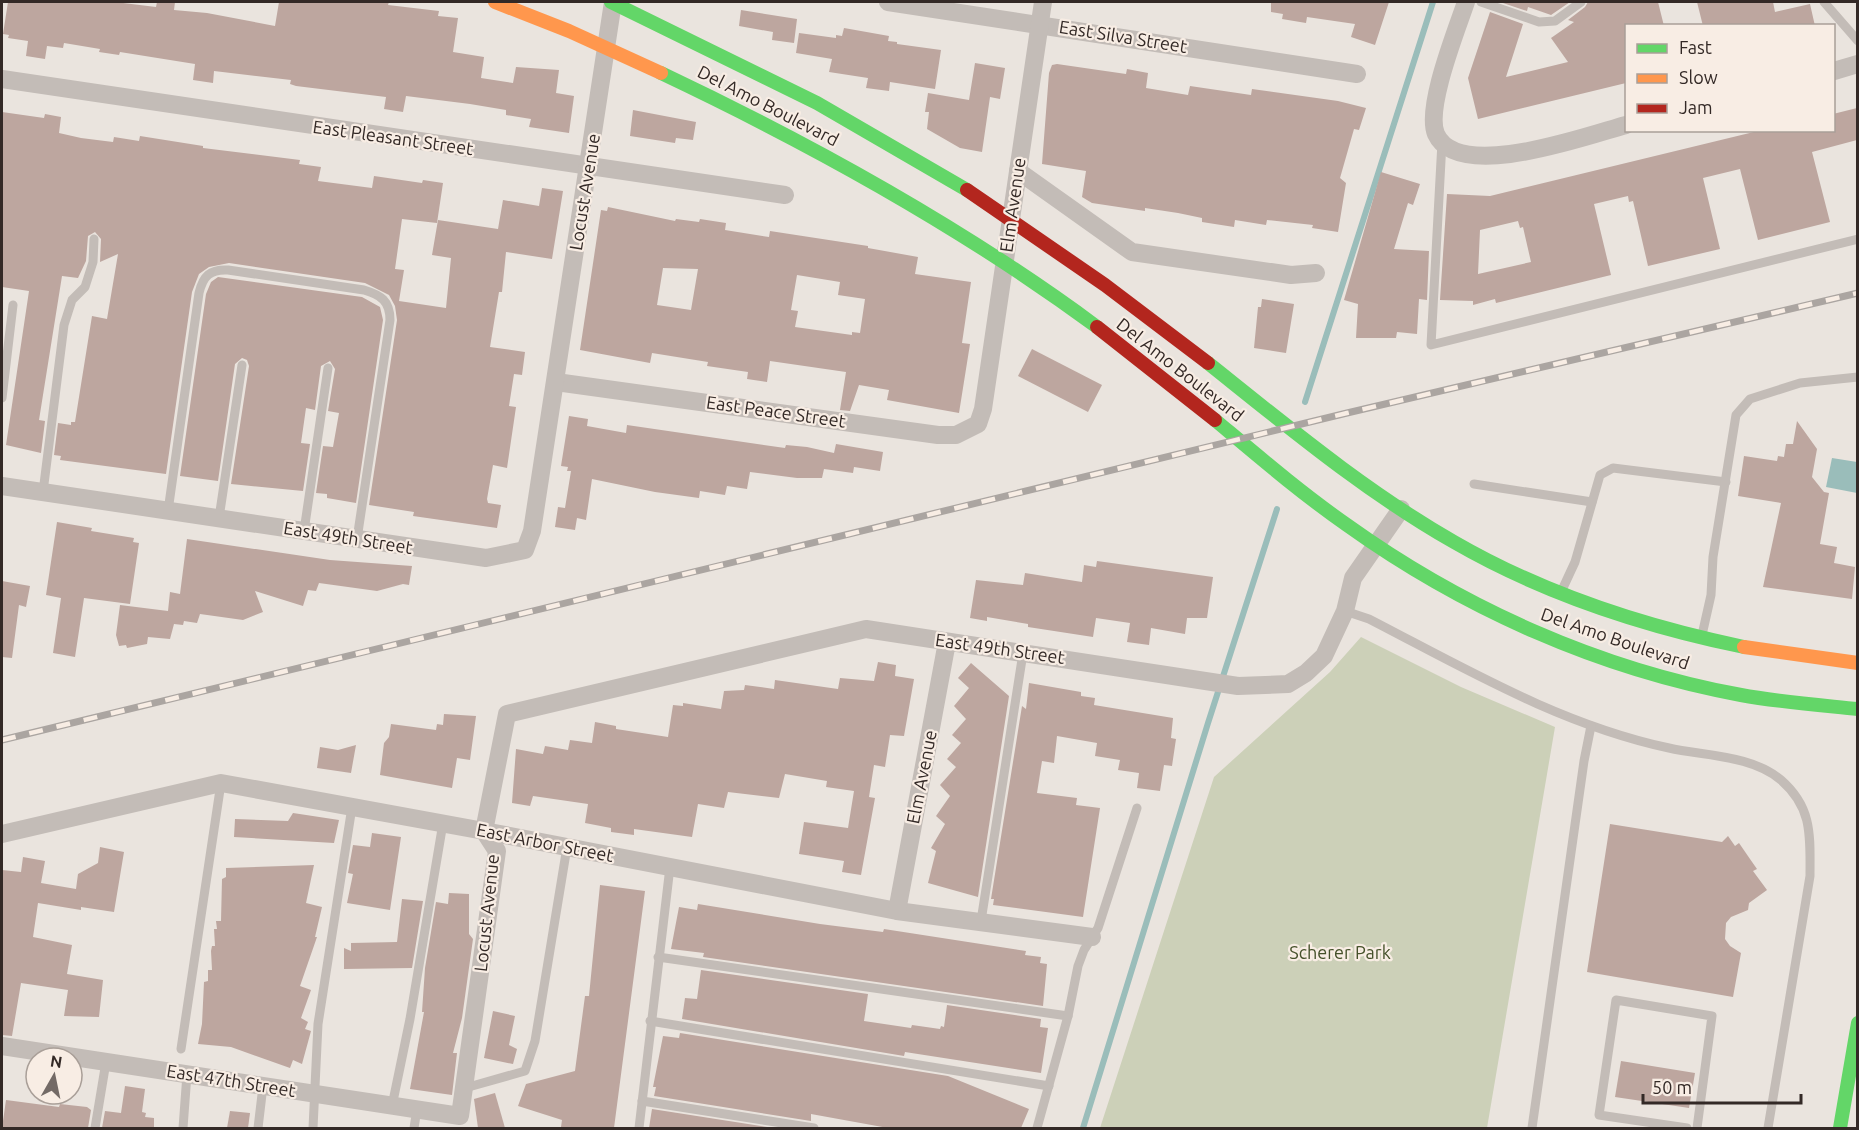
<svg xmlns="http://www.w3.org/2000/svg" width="1859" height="1130" font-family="Ubuntu,sans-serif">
<rect width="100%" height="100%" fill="#eae4de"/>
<!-- green -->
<path fill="#ccd0b8" d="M1361,637L1461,687L1555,727L1487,1128H1100L1214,777L1330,672Z"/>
<!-- water -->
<path fill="#9abdba" d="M1832,458L1857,462V493L1826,487Z"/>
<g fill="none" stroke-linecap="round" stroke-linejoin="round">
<!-- stream -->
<g stroke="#9abdba" stroke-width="6">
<path d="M1305,402L1433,2"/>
<path d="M1083,1128L1208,723L1277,509"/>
</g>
</g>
<!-- building -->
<g fill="#bda69f" fill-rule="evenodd">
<path d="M8,2H115L156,7L157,2H175L174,10L207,13L275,26L279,2H389L388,5L439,11L438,16L458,18L453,52L484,57L481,78L513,83L516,67L559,70L556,93L574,96L569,133L529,127L531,119L506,115V110L470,104L406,96L403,112L384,109L386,97L296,86L290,84L291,80L214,71L213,83L193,80L195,64L120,52L119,55L99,52L100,49L64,43L63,48L47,46L45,59L26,56L28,41L8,38L9,35L3,34Z"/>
<path d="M1271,2H1389L1375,45L1351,37L1355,24L1307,17L1306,23L1282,19L1283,14L1271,12Z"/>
<path d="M1500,2H1570L1551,15L1528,7L1527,11Z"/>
<path d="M1588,2H1658L1664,26H1626V83L1478,119L1468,78L1490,12L1523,24L1506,77L1568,62L1551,38L1574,22L1568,20L1585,7Z"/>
<path d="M1697,2H1773L1775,12L1810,4L1815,26H1703Z"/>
<path d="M741,10L797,19L794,43L772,40L773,32L739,26Z"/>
<path d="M844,28L889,36L888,41L897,42V44L941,50L935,89L890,82L889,91L866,88L868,78L829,72L832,59L796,53L799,33L836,38V35L842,36Z"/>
<path d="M975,63L1005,68L1000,99L990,97L982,152L960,148L927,129L929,112H925L928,93L969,100Z"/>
<path d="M1057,64L1126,74L1127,69L1148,73L1146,88L1188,95L1190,86L1251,95L1252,89L1338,101L1366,108L1359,130L1354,129L1340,178L1346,183L1338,232L1312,228L1313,225L1267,220L1266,225L1235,220L1234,227L1202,222V218L1178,213L1145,208V211L1092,203L1082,197L1086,171L1042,164L1049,73L1052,65Z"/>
<path d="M1857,108V140L1812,152L1830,222L1758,240L1740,169L1703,178L1720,249L1648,266L1633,201L1629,202L1628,196L1594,204L1611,275L1496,303L1495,299L1473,305V301L1440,300L1447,194L1490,196L1762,130H1833V114ZM1518,221L1520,228L1523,227L1531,262L1478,274L1480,230Z"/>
<path d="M633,110L696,122L693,140L676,138L675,143L630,136Z"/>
<path d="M2,112L44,118L45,114L61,117L59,133L81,138L113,142L114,137L139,141L140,136L203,146V148L300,160L299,164L321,167L318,181L372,188L374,176L422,183L423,180L443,183L437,223L402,219L395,269L404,270L399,301L446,308L451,258L432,255L438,220L498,229L503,200L539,206L542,188L563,191L552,259L506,252L502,292H499L490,347L525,352L522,375L514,374L509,406L516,407L507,468L493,465L487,499L488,503L501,505L497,528L413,516L414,512L369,505L397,320L395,306L389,295L365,283L229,263L209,267L199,274L192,292L166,474L60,460L61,456L54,455L58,423L71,425V422H75L92,316L107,319L118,254L100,262L101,239L95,232L88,236L86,261L78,278L62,276L39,420L45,421L41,453L6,445L29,291L2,287Z"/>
<path d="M1381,172L1420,184L1413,205L1408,203L1394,249L1429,251L1427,300L1419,299L1417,334L1397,332L1396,338H1356L1358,304L1344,300Z"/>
<path d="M608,207L675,221L676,219L699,222L700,219L726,223L725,230L769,237L770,231L868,246V248L918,257L915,274L971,282L962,343L970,344L959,413L887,400L889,390L859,385L850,411L840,410L846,372L770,361L767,382L747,379L748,372L707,366L708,362L652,353L650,363L580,350L601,210L607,211ZM663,268L698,269L691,310L657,305ZM797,275L840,282L838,295L865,299L860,333L852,332V335L795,327L798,311L791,310Z"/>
<path d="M218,277L362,297L380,307L383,320L356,503L327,498V494L316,493L323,446L333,447L339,413L328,411L335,369L330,361L321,366L315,410L306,408L301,443L310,444L303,491L231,484L249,366L247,360L242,358L235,364L218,481L180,476L206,294L211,282Z"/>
<path d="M1262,299L1294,304L1286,353L1254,348L1258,307H1261Z"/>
<path d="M1032,349L1102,385L1088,412L1018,376Z"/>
<path d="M569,416L588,419L587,426L626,433L627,425L785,448L786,445L807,447L834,453L836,444L883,452L880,471L854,467L853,473L824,469L822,478H797L750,472L747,489L727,486L725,495L700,491L699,498L655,492L592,479L586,520L577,518L575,530L555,527L558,507L565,508L571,471H567L568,467L561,466Z"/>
<path d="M1797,421L1817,449L1812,477L1824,492L1829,493L1820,544L1837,547L1834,563L1855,567L1852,599L1763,587L1781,503L1738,496L1744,456L1777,461L1778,456L1784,457L1786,444H1793Z"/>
<path d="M57,522L92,528L91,531L134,538L133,542L139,543L130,604L84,598L75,657L53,653L61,598L46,595Z"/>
<path d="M187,539L330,560L412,566L409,585L403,584L377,591L319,583L316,591L308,590L303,606L255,591L263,612L243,620L200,614L197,623L184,621L183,625L174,624L170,639L148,637L147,644L127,648L126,645L119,646L116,635L120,605L168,611L170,592L180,594Z"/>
<path d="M1097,561L1213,577L1207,618H1187L1185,634L1151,628L1149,645L1127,642L1130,623L1096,618L1093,637L1028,627V624L987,617V621L970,618L976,580L1023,585L1025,573L1082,582L1084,565L1096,567Z"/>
<path d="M2,581L30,586L26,607L19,605L12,658L2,657Z"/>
<path d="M878,662L896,665L895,676L914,679L904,736L890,735L885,767L874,765L869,797L875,798L861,875L842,872L844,861L799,854L804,822L848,828L854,791L826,787L827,781L785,774L779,798L728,792L724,808L698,804L692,837L634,829V835L611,832V828L585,823L588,804L533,796L530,806L512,803L516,749L543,754L545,746L568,750L570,740L592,743L595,722L616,726V729L668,737L673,705L683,706V703L721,709L724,691L744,690L745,685L774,689L775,680L838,689L840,678L874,681Z"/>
<path d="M971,663L1009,696L978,897L928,883L936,851L931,848L945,824L936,816L950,796L940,785L956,767L947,759L961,743L952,735L966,719L954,706L969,688L958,678Z"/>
<path d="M1029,683L1081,692V696L1095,698L1094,705L1173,718L1171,738L1176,739L1172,766L1164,765L1160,791L1137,788L1139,773L1118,770L1120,760L1095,756L1097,743L1057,736L1054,763L1042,761L1037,793L1077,798L1076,805L1100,808L1083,917L993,905L994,899H991L1022,706L1026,709Z"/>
<path d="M444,714L476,716L470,760L457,758L452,788L380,775L384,743L389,737L391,724L436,730L437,724L443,725Z"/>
<path d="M356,745L351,773L317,768L320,747L338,750Z"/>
<path d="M293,813L339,820L334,843L234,837L235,819L288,821Z"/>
<path d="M1610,824L1722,842L1728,836L1735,846L1739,843L1750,859L1757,869L1753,871L1767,890L1749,903L1748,910L1731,917L1726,923L1725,939L1730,946L1741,953L1733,997L1587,972Z"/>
<path d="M372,833L401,837L390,910L347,903L353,874L348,873L353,845L370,847Z"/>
<path d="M100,847L124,852L114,912L81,907V910L38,903L33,937L72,945L67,974L103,980L99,1017L64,1016L68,990L21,983L12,1036L2,1035V870L21,872L23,857L45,861L41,883L76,889L78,874L98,863Z"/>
<path d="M314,865L306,903L322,907L315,937H317L300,986L311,990L301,1018L308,1022L305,1029L311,1031L302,1064L293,1060L290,1068L231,1047L198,1044L202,1024L204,982L208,981V970H212L211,951L212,946H215L214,929H217L216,921H221L222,879L226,877V868Z"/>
<path d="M600,885L645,891L614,1128L561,1127L562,1120L518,1106L526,1084L575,1071L585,996H589Z"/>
<path d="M449,893L469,894V934L473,939L462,1018L453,1053H457L452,1095L410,1089L424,1012H422L425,968L436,902L448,904Z"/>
<path d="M402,899L423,901L412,968L344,969V948L351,951V943L397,942Z"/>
<path d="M698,904L820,924L883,932L884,929L1026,951L1025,955L1041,957L1040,963L1047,964L1043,1006L703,957L704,953L671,949L679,907L697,910Z"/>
<path d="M701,970L868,994L864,1021L911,1028L912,1025L940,1029L941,1026L944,1027L947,1005L1041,1019L1040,1027L1048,1028L1041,1073L905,1052L904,1056L682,1019L685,998L697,999Z"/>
<path d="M493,1011L515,1016L509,1045L517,1049L513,1064L484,1058Z"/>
<path d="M680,1033L948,1076L1029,1109L1021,1128H888L811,1114V1121L654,1096L656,1087H653L663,1036L679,1038Z"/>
<path d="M1621,1061L1695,1073L1689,1108L1615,1097Z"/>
<path d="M125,1086L145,1089L142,1112L146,1113L145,1117L154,1118V1128H102L105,1111L121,1113Z"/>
<path d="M495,1093L505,1128H478L474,1099Z"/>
<path d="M6,1100L59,1107L60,1104L87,1107L91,1110L88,1128H2Z"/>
<path d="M652,1109L774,1128H649Z"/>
<path d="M230,1111L250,1113L248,1128H227Z"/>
</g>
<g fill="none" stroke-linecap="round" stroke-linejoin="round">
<!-- lane -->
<g stroke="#c3bcb7" stroke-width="9">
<path d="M1481,2L1539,22L1555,21L1581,2"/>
<path d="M1824,2L1858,41"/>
<path d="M1442,142L1431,345L1858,239"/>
<path d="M2,398L13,305"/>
<path d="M1474,484L1592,502"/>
<path d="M43,492L64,325L72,300L85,287L93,262L94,239"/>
<path d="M168,511L199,293C203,276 210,269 228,270L364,290C381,295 390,301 390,320L357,539"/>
<path d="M219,518L242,365"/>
<path d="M304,531L328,368"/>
<path d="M1562,590L1575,562L1600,475L1613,468L1726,482"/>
<path d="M1345,611L1369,619C1466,669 1561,725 1669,748C1704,756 1752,755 1781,780C1813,808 1810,836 1810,876L1768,1128"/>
<path d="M1702,635L1711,595L1713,557L1736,415L1750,399L1800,383L1858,377"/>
<path d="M981,921L1023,653"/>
<path d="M658,957L1068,1016"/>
<path d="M650,1021L1049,1086"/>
<path d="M181,1049L221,783"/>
<path d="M465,1088L525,1071L535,1041L567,847"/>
<path d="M642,1101L814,1128"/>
<path d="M392,1106L410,1019L443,823"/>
<path d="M95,1128L106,1062"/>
<path d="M183,1128L187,1074"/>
<path d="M258,1128L263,1086"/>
<path d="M313,1128L318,1024L352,807"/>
<path d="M414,1128L417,1109"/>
<path d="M639,1128L670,867"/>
<path d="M1037,1128L1068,1016L1078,966L1084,950L1098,928L1137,808"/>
<path d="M1532,1128L1584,761L1591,726"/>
<path d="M1687,1128L1599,1115L1616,1000L1712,1016L1697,1128"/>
</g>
<!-- street -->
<g stroke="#c3bcb7" stroke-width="18">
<path d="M888,2L1357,74"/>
<path d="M1466,2C1457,29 1425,108 1436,134C1458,183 1589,135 1626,125"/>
<path d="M1834,71L1858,64"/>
<path d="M2,79L785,195"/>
<path d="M1018,171L1132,252L1291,275L1316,273"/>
<path d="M556,382L938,435H956L978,424L983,409L1043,2"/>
<path d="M2,486L486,558L525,550L532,531L613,2"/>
<path d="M2,834L221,783L484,831L897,911L1092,937"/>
<path d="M897,911L947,642"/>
<path d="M2,1046L460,1116L497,851L484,831L507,714L866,629L1238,686L1288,684L1306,673L1324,656L1345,611L1353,578L1401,509"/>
</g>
<!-- fast -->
<g stroke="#63d668" stroke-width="14">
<path d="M611,2L817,103L967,190"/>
<path d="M661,73C813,145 962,227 1097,327"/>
<path d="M1208,363C1287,426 1366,492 1454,542C1544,594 1642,626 1744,647"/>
<path d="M1215,420C1258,456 1301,493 1347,525C1463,608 1599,669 1741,695C1779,702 1819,705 1858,709"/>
<path d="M1840,1128L1858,1023"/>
</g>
<!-- slow -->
<g stroke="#ff974d" stroke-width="14">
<path d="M495,2L569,31L661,73"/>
<path d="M1744,647L1858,663"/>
</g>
<!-- jam -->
<g stroke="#b3261e" stroke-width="14">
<path d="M967,190L1105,285L1208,363"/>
<path d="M1097,327L1215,420"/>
</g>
<defs>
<path id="rail" d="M2,740L1347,413L1858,293"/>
</defs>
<!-- rail casing -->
<use href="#rail" stroke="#aba5a1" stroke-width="7"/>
<!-- rail -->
<use href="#rail" stroke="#f8ede4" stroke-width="4.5" stroke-dasharray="14" stroke-linecap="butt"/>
</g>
<g text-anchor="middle" stroke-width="4.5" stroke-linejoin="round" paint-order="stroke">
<!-- street labels -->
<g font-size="18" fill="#332926" stroke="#f8ede4">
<text transform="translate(1123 37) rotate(9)" y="6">East Silva Street</text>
<text transform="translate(768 106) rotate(27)" y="6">Del Amo Boulevard</text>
<text transform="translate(393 138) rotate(8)" y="6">East Pleasant Street</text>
<text transform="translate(585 192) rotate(-81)" y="6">Locust Avenue</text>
<text transform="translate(1013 205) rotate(-82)" y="6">Elm Avenue</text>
<text transform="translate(1180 370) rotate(38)" y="6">Del Amo Boulevard</text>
<text transform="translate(776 412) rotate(8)" y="6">East Peace Street</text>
<text transform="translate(348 538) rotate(9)" y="6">East 49th Street</text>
<text transform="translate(1615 639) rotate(19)" y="6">Del Amo Boulevard</text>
<text transform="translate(1000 649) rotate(8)" y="6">East 49th Street</text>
<text transform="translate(922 777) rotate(-79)" y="6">Elm Avenue</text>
<text transform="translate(545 843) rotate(11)" y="6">East Arbor Street</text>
<text transform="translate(487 913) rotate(-84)" y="6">Locust Avenue</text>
<text transform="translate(231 1081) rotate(9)" y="6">East 47th Street</text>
</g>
<!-- park labels -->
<g font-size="18" fill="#45512a" stroke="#f8ede4">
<text x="1340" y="959">Scherer Park</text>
</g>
</g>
<!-- border -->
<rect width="1859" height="1130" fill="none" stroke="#332926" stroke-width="6"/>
<!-- legend -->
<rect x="1625" y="24" width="210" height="108" fill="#f8ede4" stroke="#a99f98" stroke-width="1.5"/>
<rect x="1637" y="44" width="30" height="9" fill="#63d668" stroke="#a99f98" stroke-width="1.5"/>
<text x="1679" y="54" font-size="18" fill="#332926">Fast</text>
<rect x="1637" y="74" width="30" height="9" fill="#ff974d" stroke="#a99f98" stroke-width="1.5"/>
<text x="1679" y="84" font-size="18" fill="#332926">Slow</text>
<rect x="1637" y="104" width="30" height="9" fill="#b3261e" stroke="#a99f98" stroke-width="1.5"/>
<text x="1679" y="114" font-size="18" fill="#332926">Jam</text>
<!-- north arrow -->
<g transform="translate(54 1076) rotate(9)"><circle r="28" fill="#f8ede4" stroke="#a99f98" stroke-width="1.5"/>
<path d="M0-4.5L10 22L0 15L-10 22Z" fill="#736a66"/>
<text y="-9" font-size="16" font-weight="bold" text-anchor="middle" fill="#332926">N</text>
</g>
<!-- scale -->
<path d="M1643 1094v9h158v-9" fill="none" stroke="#332926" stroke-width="3"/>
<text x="1652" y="1094" font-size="18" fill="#332926" stroke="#f8ede4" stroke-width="4.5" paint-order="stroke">50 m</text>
</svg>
